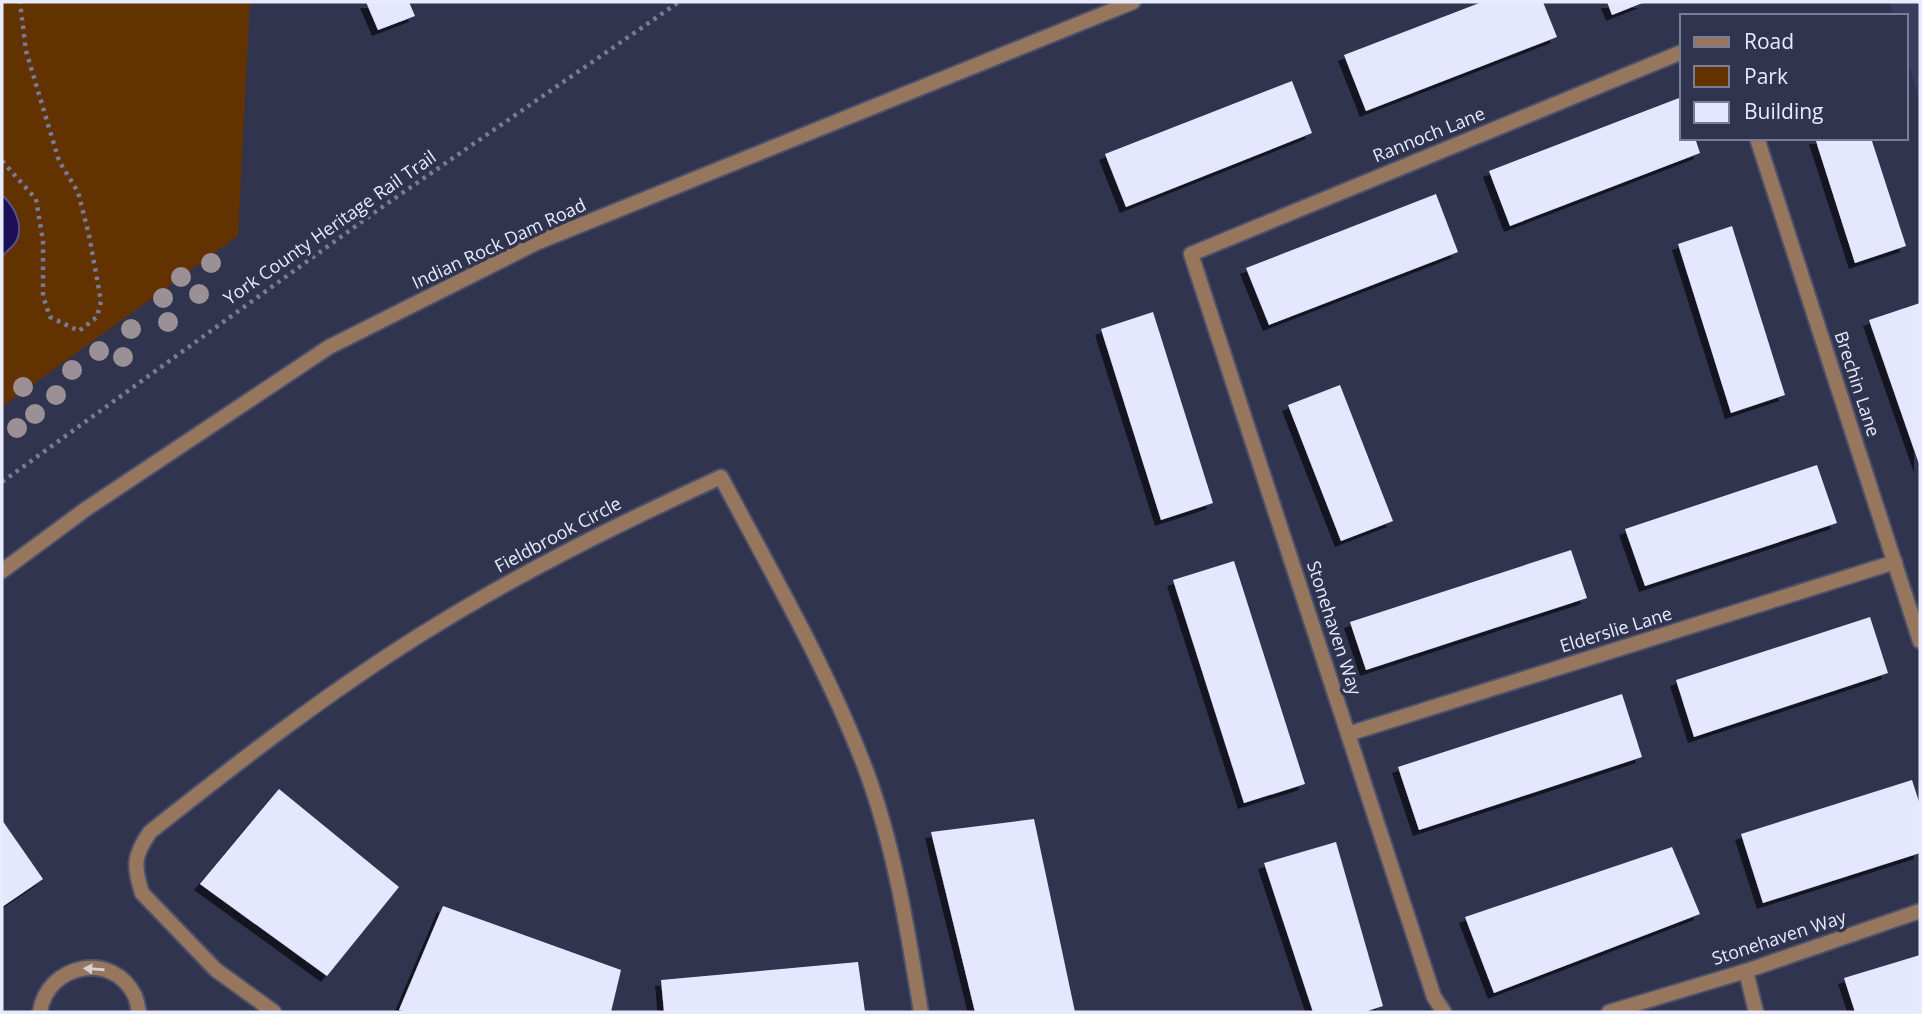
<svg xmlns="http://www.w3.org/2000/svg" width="1922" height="1014" font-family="'Open Sans',sans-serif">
<defs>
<filter id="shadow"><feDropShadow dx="-6" dy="6" stdDeviation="0" flood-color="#0009"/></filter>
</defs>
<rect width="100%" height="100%" fill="#31344f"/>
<!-- built -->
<path fill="#393c5e" d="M1889,2H1920V100L1906,56V16H1894Z"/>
<!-- green -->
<path fill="#633201" d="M2,2H250L238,236L2,407Z"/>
<!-- water -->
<path fill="#1a0f57" stroke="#585189" stroke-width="2" d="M2,195C13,205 24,223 17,240C14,246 6,252 2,256Z"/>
<!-- building -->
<g fill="#e4e7fd" filter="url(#shadow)">
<path d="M366,2H409L415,16L378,30Z"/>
<path d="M1482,2H1543L1557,37L1366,111L1344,55Z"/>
<path d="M1607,2H1645L1612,15Z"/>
<path d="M1292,81L1312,133L1126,207L1105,154Z"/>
<path d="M1679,98L1682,107V138H1695L1700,153L1510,226L1489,171Z"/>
<path d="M1815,138H1871L1906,246L1855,263Z"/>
<path d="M1436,194L1458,252L1269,325L1246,268Z"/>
<path d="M1732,226L1785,395L1731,413L1678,244Z"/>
<path d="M1920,303V467L1869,320Z"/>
<path d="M1153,312L1213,503L1161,520L1101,329Z"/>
<path d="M1340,385L1393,521L1341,541L1288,405Z"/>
<path d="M1817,465L1837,523L1645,586L1625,529Z"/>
<path d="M1571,550L1587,598L1366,670L1350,622Z"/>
<path d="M1234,561L1305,784L1244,803L1173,580Z"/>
<path d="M1870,617L1888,673L1694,737L1676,680Z"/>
<path d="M1622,694L1642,757L1419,830L1398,767Z"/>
<path d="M1912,780L1920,805V853L1763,903L1741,834Z"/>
<path d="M279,789L399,887L327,976L200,884Z"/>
<path d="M1034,819L1075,1012H975L931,832Z"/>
<path d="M2,820L43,879L2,907Z"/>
<path d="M1336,842L1383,1006L1364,1012H1313L1264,863Z"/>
<path d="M1672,847L1700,914L1494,993L1465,917Z"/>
<path d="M443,906L621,970L611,1012H406L399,1010Z"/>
<path d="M1920,955V1012H1855L1844,978Z"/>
<path d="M858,962L865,1012H664L661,980Z"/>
</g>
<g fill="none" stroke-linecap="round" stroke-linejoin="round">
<defs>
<g id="minor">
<path d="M1757,138L1920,641"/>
<path d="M1348,734L1895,562"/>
<path d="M1746,971L1756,1012"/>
<path d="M40,1012C47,964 113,950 135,996C137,1001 138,1007 139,1012"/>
<path d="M274,1012L216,970L142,893C133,865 134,855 150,832C237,763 326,694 420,635C517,574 618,524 721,477C772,574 829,671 867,773C895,850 908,932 921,1012"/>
<path d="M1444,1012L1434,997L1191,254L1682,52"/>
<path d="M1609,1012L1746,971L1920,911"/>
</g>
<path id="tertiary" d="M2,571L86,509L329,347L536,243L1133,2"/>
</defs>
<!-- minor casing -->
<use href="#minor" stroke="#4e516b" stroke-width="18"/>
<!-- tertiary casing -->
<use href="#tertiary" stroke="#4e516b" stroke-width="18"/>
<!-- path -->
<g stroke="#787b93" stroke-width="4.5" stroke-dasharray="3.5 5" stroke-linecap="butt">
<path d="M2,161L36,199L43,241V296L50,317L79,331L97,317L101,301L89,235L78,192L59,161L26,51L20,2"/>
<path d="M2,482L385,205L679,2"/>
</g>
<!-- minor -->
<use href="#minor" stroke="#97765e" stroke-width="14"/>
<!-- tertiary -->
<use href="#tertiary" stroke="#97765e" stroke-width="14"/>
</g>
<!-- trees -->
<g fill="#9b9095">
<circle cx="211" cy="263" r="10"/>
<circle cx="181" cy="277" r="10"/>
<circle cx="199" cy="294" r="10"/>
<circle cx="163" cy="298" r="10"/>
<circle cx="168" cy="322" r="10"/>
<circle cx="131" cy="329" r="10"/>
<circle cx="99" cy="351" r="10"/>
<circle cx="123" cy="357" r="10"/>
<circle cx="72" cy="370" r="10"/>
<circle cx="23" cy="387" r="10"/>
<circle cx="56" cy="395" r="10"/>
<circle cx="35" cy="414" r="10"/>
<circle cx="17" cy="428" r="10"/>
</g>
<!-- one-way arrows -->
<defs><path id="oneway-solid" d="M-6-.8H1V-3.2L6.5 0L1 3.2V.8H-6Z" transform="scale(1.75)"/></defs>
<use fill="#d4ced5" href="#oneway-solid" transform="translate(94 969) rotate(-176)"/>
<g text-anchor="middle" stroke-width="7" stroke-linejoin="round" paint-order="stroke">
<!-- street labels -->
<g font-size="18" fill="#e8ebfd" stroke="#31344f">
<text transform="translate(1429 135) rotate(-22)" y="6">Rannoch Lane</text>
<text transform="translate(330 228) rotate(-35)" y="6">York County Heritage Rail Trail</text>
<text transform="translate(499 244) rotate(-25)" y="6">Indian Rock Dam Road</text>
<text transform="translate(1857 384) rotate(72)" y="6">Brechin Lane</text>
<text transform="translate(558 535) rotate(-28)" y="6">Fieldbrook Circle</text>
<text transform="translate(1334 628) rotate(72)" y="6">Stonehaven Way</text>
<text transform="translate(1616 630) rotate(-17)" y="6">Elderslie Lane</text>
<text transform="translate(1779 938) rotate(-18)" y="6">Stonehaven Way</text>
</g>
</g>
<!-- border -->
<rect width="1922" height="1014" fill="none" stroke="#e8ebfd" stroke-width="7"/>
<!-- legend -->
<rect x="1680" y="14" width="228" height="126" fill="#31344f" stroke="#7a7d95" stroke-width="2"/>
<rect x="1694" y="37" width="35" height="10" fill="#97765e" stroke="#7a7d95" stroke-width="2"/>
<text x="1744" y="49" font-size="21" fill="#e8ebfd">Road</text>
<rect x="1694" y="66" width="35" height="21" fill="#633201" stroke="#7a7d95" stroke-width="2"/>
<text x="1744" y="84" font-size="21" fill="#e8ebfd">Park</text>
<rect x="1694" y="102" width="35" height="21" fill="#e4e7fd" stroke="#7a7d95" stroke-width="2"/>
<text x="1744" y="119" font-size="21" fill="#e8ebfd">Building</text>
</svg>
